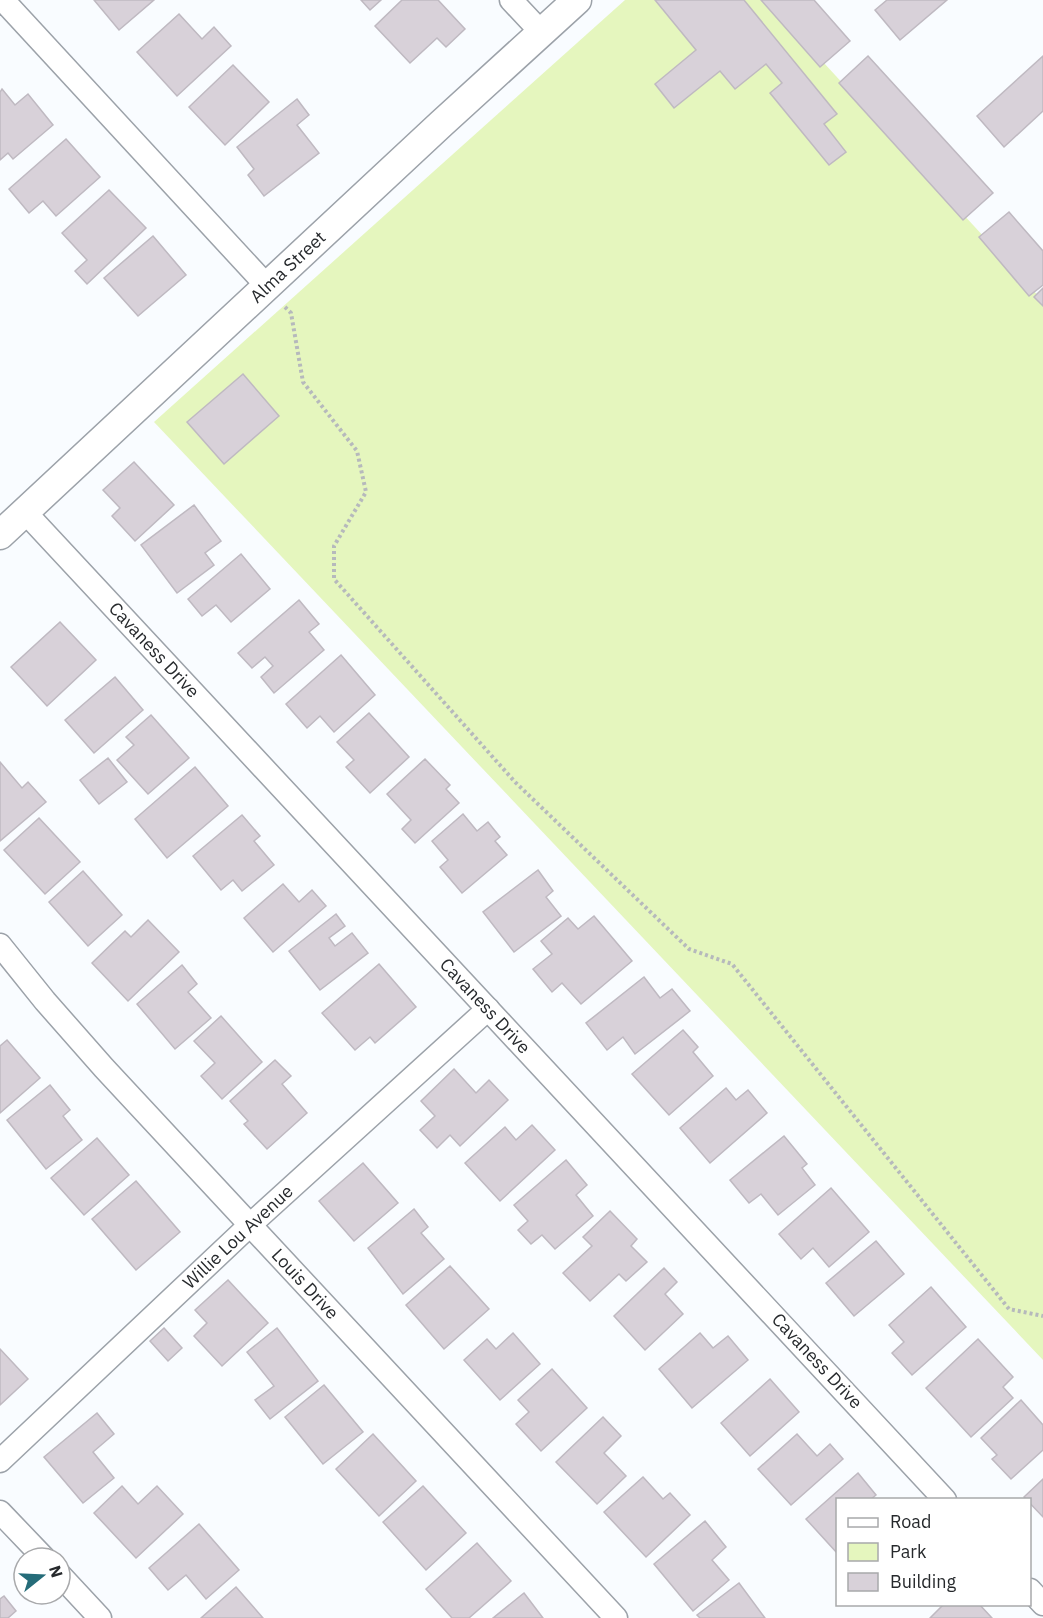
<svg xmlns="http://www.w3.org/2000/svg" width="1043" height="1618" font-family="'IBM Plex Sans',sans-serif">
<rect width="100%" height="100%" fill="#f9fcff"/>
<!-- green -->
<path fill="#e5f6be" d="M625,0H766L1043,301V1360L154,422Z"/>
<!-- building -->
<g fill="#d8d1d9" stroke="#bfb9c1" stroke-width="1.5">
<path d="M94,0H154L119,30Z"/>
<path d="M361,0H381L370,10Z"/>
<path d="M402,0H438L465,29L446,47L437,38L410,63L375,26Z"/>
<path d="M655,0H744L837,114L824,124L846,152L829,165L770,93L782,83L766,64L735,89L720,71L674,108L655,84L696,50Z"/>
<path d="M761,0H814L850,41L820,67Z"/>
<path d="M887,0H947L900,40L875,10Z"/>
<path d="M179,14L202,39L214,27L231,46L177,96L137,52Z"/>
<path d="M868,56L993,193L963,220L839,83Z"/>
<path d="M1043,56V111L1004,147L977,116Z"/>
<path d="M233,65L269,102L225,145L189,107Z"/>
<path d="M2,89L15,105L28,94L53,125L13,159L8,153L0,160V92Z"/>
<path d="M297,99L309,115L297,125L319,153L264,196L248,175L254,169L237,147Z"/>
<path d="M66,139L100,177L56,216L43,201L29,213L9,189Z"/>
<path d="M109,190L146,228L87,284L75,271L87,260L62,233Z"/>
<path d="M1009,212L1043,251V285L1029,296L979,237Z"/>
<path d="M153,236L186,275L138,316L104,278Z"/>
<path d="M1043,288V306L1034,297Z"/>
<path d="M243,374L279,416L224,464L187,422Z"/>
<path d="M134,462L174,505L135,541L112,516L120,508L103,490Z"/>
<path d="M194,505L221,541L205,553L214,565L177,593L141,545Z"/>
<path d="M241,554L270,589L231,622L216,605L202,616L188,599Z"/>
<path d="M299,600L319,624L309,632L324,650L274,693L261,677L273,666L265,657L252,668L238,653Z"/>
<path d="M60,622L96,660L47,706L11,667Z"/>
<path d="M341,655L375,695L334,732L320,716L307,728L286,704Z"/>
<path d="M115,677L143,710L94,753L65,720Z"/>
<path d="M369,713L409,757L370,793L346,767L354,760L337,742Z"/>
<path d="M151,715L189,758L148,794L117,760L134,745L126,737Z"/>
<path d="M108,758L127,782L99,804L80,780Z"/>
<path d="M425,759L450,785L446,789L459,803L415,843L402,829L411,820L387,794Z"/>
<path d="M0,762L22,788L28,782L46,802L0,841Z"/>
<path d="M195,767L228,806L167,858L135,819Z"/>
<path d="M463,814L477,831L488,822L500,837L495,841L507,855L462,893L440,867L448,860L432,841Z"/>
<path d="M242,815L260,836L254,841L274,865L242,891L233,880L221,890L193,856Z"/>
<path d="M39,818L80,862L45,894L4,850Z"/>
<path d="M538,870L553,891L546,897L561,916L514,952L483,912Z"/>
<path d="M83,871L122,915L88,946L49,902Z"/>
<path d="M283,884L299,902L312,890L326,906L273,952L244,918Z"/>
<path d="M336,914L345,926L329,938L335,946L352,933L368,953L320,990L289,951Z"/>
<path d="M594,916L632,961L581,1004L562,983L552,992L533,969L552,954L541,941L568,918L578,929Z"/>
<path d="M148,920L179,952L128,1001L92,963L125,931L131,937Z"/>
<path d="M379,964L416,1007L375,1043L370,1037L355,1050L322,1013Z"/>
<path d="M182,965L197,984L188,992L211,1018L175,1049L137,1004Z"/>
<path d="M644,977L660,998L672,989L690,1011L635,1054L623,1037L607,1050L586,1023Z"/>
<path d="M221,1016L262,1062L222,1099L201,1076L215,1063L194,1041Z"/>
<path d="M683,1030L698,1047L693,1052L713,1076L669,1115L632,1074Z"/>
<path d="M7,1040L40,1078L0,1113V1046Z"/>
<path d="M275,1060L291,1076L282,1084L307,1113L267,1149L244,1124L248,1121L230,1101Z"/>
<path d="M454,1069L476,1093L489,1080L508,1100L460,1146L450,1135L437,1148L420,1130L435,1116L421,1101Z"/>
<path d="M50,1085L70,1110L63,1116L82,1140L46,1169L7,1120Z"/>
<path d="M726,1088L736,1100L748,1090L767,1113L710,1163L680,1128Z"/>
<path d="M532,1125L555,1150L500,1201L465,1163L505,1127L516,1140Z"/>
<path d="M784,1136L807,1164L802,1168L815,1185L778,1215L761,1194L749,1203L730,1180Z"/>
<path d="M97,1138L129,1175L84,1215L51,1178Z"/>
<path d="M566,1160L587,1185L576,1195L593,1216L555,1249L542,1235L531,1244L518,1230L528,1221L514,1205Z"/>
<path d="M363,1163L398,1203L354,1241L319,1201Z"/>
<path d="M136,1181L180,1232L136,1270L92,1219Z"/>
<path d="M831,1188L869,1232L829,1267L813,1248L801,1259L779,1234Z"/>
<path d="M414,1209L428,1227L421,1233L444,1259L403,1294L368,1248Z"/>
<path d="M610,1211L637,1239L631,1246L647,1262L626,1281L619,1274L590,1301L563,1273L592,1246L583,1237Z"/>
<path d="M876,1241L904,1274L854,1316L826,1283Z"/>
<path d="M450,1266L489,1309L444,1349L406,1305Z"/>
<path d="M664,1268L677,1282L665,1294L683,1314L645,1350L614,1316Z"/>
<path d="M228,1280L268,1323L222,1366L194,1336L207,1323L195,1310Z"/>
<path d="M931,1287L966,1327L912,1375L892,1353L904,1342L889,1325Z"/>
<path d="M164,1328L182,1348L168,1361L150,1341Z"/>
<path d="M277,1328L318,1381L270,1419L255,1400L274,1386L247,1352Z"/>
<path d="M513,1333L540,1364L500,1400L464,1360L487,1339L496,1349Z"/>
<path d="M700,1333L713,1348L728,1336L748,1360L692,1408L659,1369Z"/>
<path d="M978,1339L1013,1377L1003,1387L1013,1398L971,1437L926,1388Z"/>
<path d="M0,1349L28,1379L0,1405Z"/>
<path d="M552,1369L587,1408L541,1451L516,1424L529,1412L518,1400Z"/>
<path d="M770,1379L799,1412L750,1456L721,1423Z"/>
<path d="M324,1385L363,1432L323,1464L285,1417Z"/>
<path d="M1021,1400L1043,1425V1450L1011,1479L992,1459L997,1455L981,1438Z"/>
<path d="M97,1413L114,1434L93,1452L114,1478L83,1503L44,1457Z"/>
<path d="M603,1417L621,1436L604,1453L626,1476L597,1504L556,1462Z"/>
<path d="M373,1434L416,1481L379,1516L336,1469Z"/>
<path d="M797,1434L817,1456L830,1444L843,1459L791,1505L758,1469Z"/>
<path d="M858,1473L876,1495L870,1500H838V1554L806,1519Z"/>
<path d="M643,1477L663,1499L670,1493L690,1515L646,1557L604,1512Z"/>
<path d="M1043,1479V1517L1024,1497Z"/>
<path d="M122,1486L138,1504L157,1486L183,1514L136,1558L94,1513Z"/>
<path d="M423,1486L466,1533L426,1570L383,1522Z"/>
<path d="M705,1521L726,1547L712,1560L729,1580L693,1611L654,1564Z"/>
<path d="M199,1524L239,1570L206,1599L186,1575L168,1590L149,1568Z"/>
<path d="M477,1543L511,1581L469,1618H452L426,1589Z"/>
<path d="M739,1583L765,1618H700L697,1615Z"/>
<path d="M236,1587L263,1618H201Z"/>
<path d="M524,1593L543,1618H493Z"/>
<path d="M4,1596L16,1611L8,1618H0V1599Z"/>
<path d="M944,1604H979L992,1618H930Z"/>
</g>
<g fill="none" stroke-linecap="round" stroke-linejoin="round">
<defs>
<g id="minor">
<path d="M3,0L267,286"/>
<path d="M511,0L542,33"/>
<path d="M25,512L945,1500"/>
<path d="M0,945L45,1001L104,1068L616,1618"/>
<path d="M0,1461L250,1225L488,1009"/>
<path d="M0,1512L44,1558"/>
<path d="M60,1575L100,1618"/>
<path d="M1030,1590L1043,1604"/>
</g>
<path id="tertiary" d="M0,535L441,124L577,0"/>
</defs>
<!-- minor casing -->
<use href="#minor" stroke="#9ca2a9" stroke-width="25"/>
<!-- tertiary casing -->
<use href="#tertiary" stroke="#9ca2a9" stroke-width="31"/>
<!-- path -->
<path stroke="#b6b9bc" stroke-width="4" stroke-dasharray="3 3" stroke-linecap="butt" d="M285,307L291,313L303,382L357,451L366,492L334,546V579L515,782L689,949L732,964L1009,1309L1043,1316"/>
<!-- minor -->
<use href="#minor" stroke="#fff" stroke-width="22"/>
<!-- tertiary -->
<use href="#tertiary" stroke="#fff" stroke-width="28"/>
</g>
<g text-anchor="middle" stroke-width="5" stroke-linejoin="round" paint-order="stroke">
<!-- street labels -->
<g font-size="18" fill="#26292c" stroke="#fff">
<text transform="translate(288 267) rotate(-43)" y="6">Alma Street</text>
<text transform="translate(154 650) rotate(47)" y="6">Cavaness Drive</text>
<text transform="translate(485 1006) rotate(47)" y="6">Cavaness Drive</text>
<text transform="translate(238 1237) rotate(-43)" y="6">Willie Lou Avenue</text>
<text transform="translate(305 1284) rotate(47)" y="6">Louis Drive</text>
<text transform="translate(817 1361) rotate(47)" y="6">Cavaness Drive</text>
</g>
</g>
<!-- legend -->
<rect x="836" y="1498" width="195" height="108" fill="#ffffff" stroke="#a8a9ab" stroke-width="1.5"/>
<rect x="848" y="1518" width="30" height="9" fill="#ffffff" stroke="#a8a9ab" stroke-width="1.5"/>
<text x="890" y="1528" font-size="18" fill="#26292c">Road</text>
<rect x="848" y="1543" width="30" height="18" fill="#e5f6be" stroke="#a8a9ab" stroke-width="1.5"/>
<text x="890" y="1558" font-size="18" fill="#26292c">Park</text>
<rect x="848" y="1573" width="30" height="18" fill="#d8d1d9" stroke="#a8a9ab" stroke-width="1.5"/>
<text x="890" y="1588" font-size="18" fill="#26292c">Building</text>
<!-- north arrow -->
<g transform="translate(42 1576) rotate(72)"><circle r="28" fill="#ffffff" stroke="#a8a9ab" stroke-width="1.5"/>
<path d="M0-4.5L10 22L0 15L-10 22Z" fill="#256c79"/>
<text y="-9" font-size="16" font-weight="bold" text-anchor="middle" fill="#26292c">N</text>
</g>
</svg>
